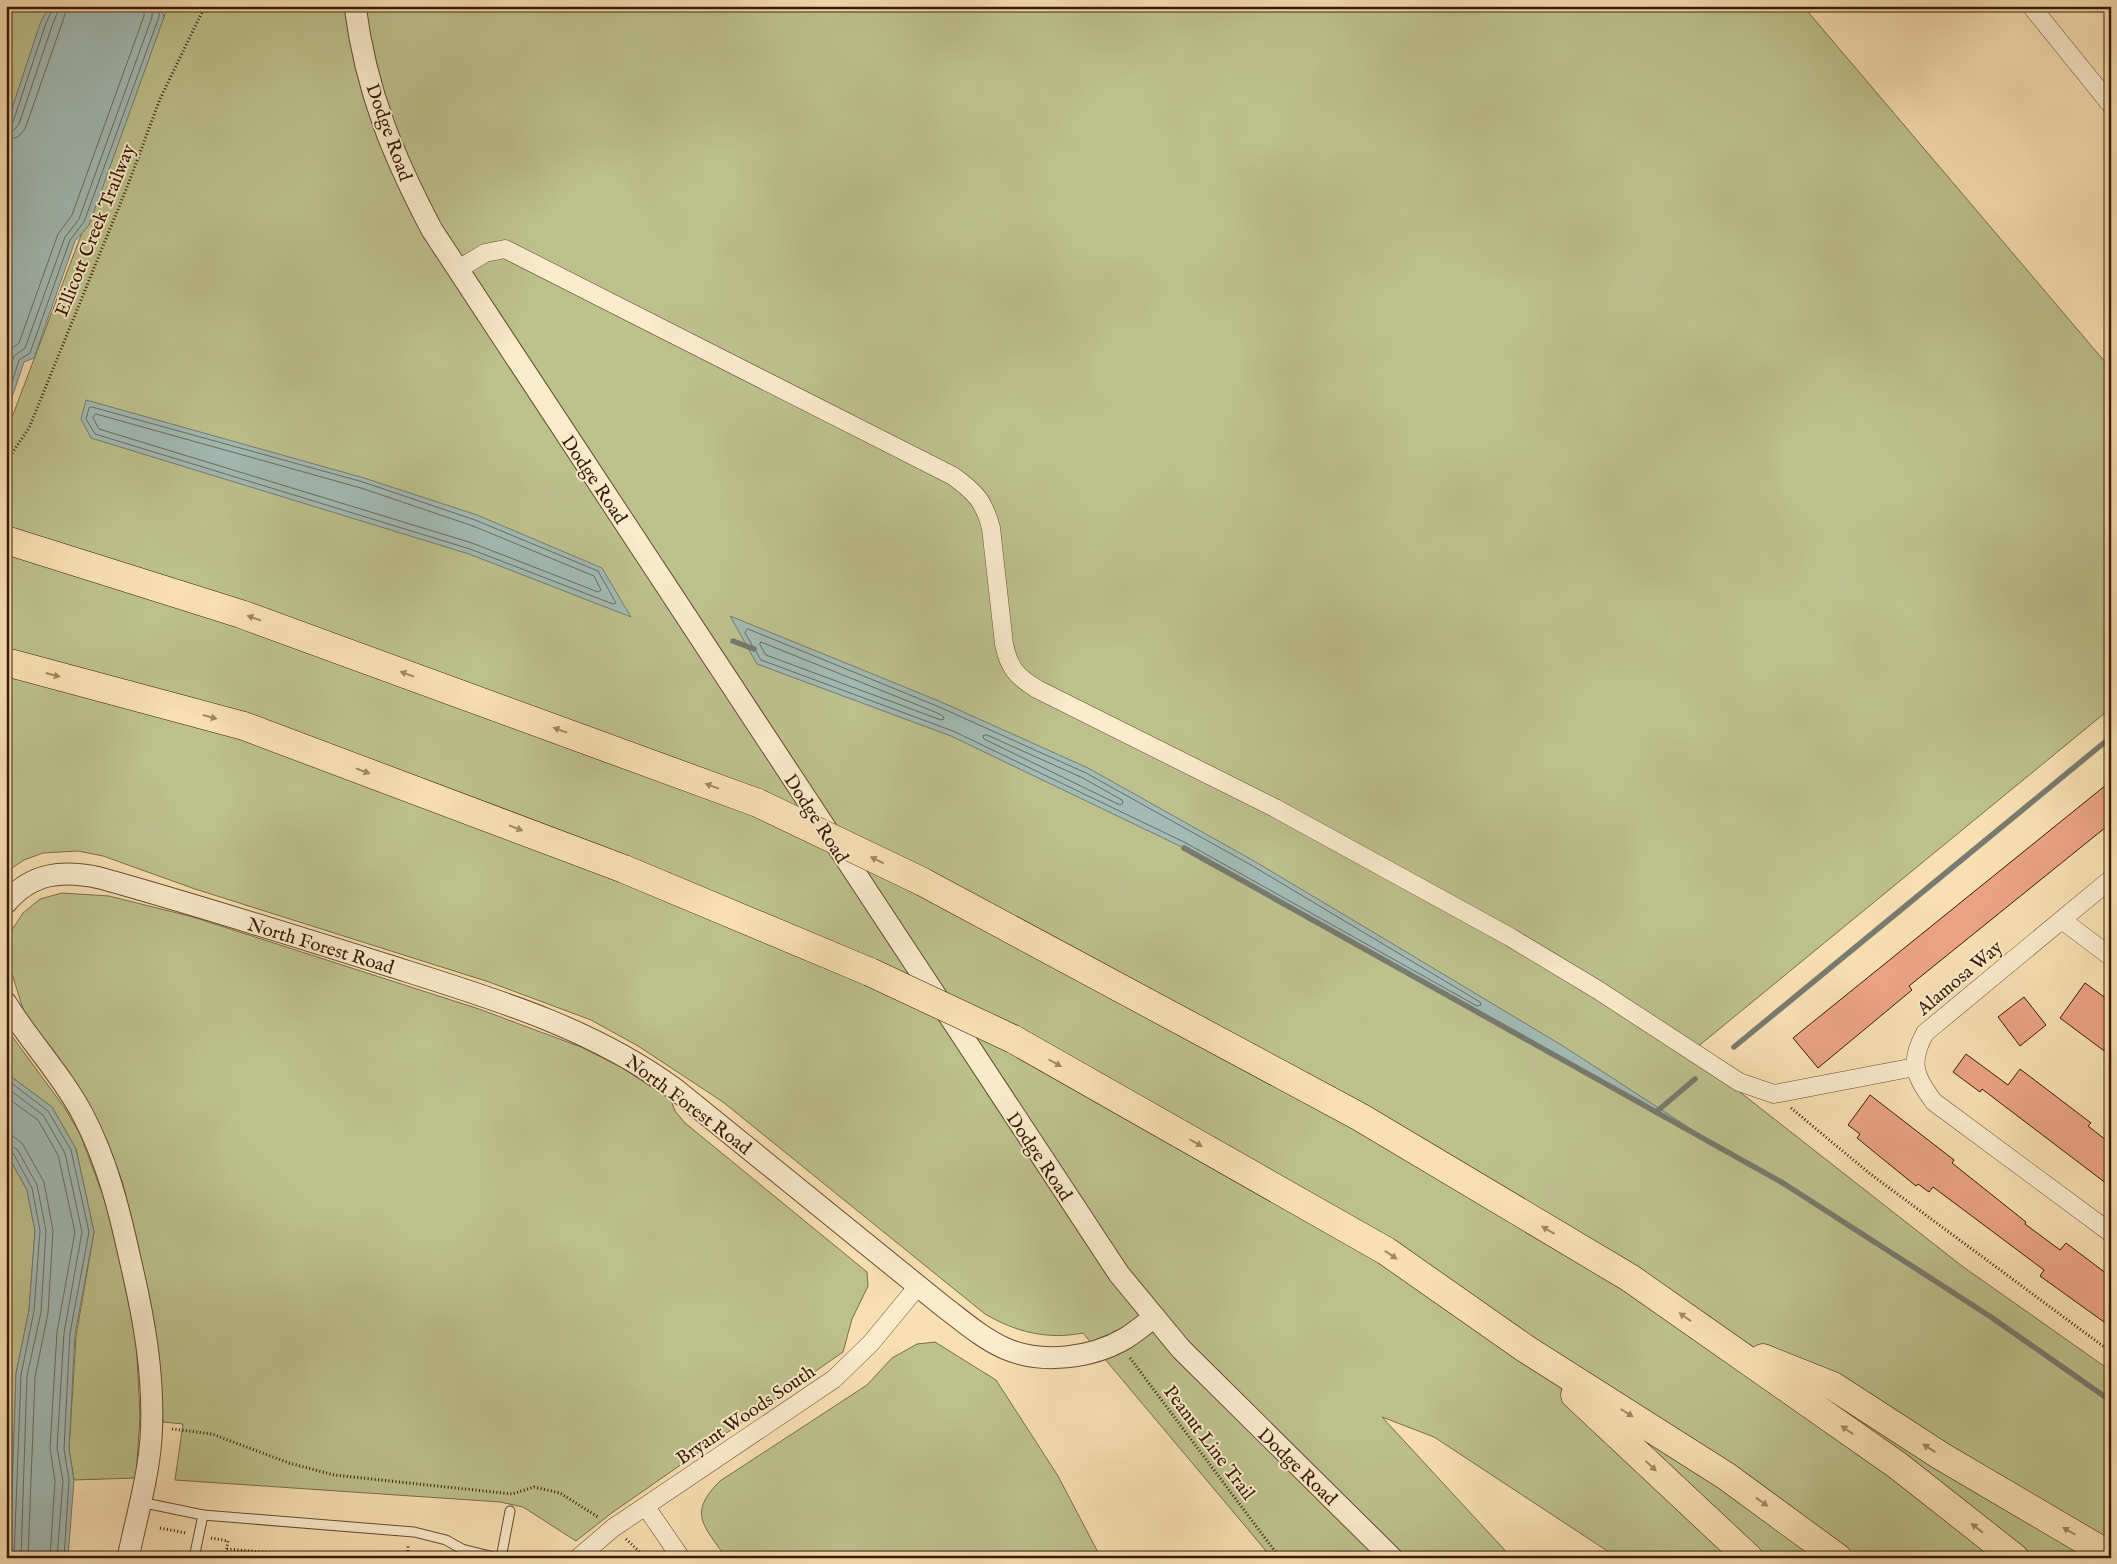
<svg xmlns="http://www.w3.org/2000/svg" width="2117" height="1564" font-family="'IM FELL English',serif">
<rect width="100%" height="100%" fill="#f8e0b2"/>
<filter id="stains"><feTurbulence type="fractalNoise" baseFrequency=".004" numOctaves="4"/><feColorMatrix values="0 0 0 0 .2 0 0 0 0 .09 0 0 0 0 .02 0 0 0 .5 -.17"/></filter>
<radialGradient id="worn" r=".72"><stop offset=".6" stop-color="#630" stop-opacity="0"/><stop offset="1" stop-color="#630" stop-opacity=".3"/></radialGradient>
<!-- green -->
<g fill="#bdc28d" stroke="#7a6e48">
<path d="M6,6H50L37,34L6,127Z"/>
<path d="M168,6H1803L2111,369V708L1690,1053L1962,1266L2111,1371V1558H1618L1434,1437L1382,1417L1512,1558H1272L1083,1333C1047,1340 1016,1332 985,1314L723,1102L638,1046L591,1020L489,982L195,889L103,856L78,851L43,853L24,860L6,872V433Z"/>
<path d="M62,893L109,896L193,917L479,1009L581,1047L621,1067L671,1100L675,1111L685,1123L867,1272L868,1286L852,1319L843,1352L613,1512L576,1541L523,1507L500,1502L175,1480L183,1424L163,1422L155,1327L123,1184L107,1140L92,1112L23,1009L8,961L10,933L23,913L40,899Z"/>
<path d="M6,1028L64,1107L80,1134L110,1214L136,1338L140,1416L136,1478L74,1480L69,1449L76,1336L94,1232L76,1149L52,1107L6,1073Z"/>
<path d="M6,1152L27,1190L35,1231L29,1310L16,1374L10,1558H6Z"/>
<path d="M935,1342L996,1380L1058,1476L1101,1558H726C704,1525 687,1514 720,1481L867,1385L892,1358L917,1344Z"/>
</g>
<!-- water -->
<g fill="#a2bbb6" stroke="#787b6f">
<path d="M50,6H164L162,10L164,17L89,225L75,241L34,358L24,362L6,415V127L41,21Z"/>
<path d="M86,400L364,478L477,515L602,568L631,617L469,554L91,438L81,419Z"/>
<path d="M730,616L939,701L1088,768L1254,861L1383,938L1563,1046L1722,1149L1184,848L951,736L757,664Z"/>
<path d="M6,1073L52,1107L76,1149L94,1232L75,1334L69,1449L74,1480L68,1558H10L16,1374L29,1310L35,1231L27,1190L6,1152Z"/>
</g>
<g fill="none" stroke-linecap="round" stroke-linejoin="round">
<!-- shore -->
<g stroke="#6d6b5d" stroke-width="1">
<path d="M6,126L13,122L46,23L54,6"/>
<path d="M6,132L14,130L19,124L52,26L60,6"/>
<path d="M6,140L18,137L25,129L68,6"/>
<path d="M6,356L11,349L19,343L58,234L72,215L144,16V6"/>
<path d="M6,381L14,356L25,348L65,237L79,219L152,17V6"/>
<path d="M6,401L19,360L30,353L70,240L84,222L159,17V6"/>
<path d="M92,407L363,482L475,520L598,571L616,603L613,604L470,549L95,434L86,419L89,408Z"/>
<path d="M96,414L361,488L473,526L594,576L601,590L598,592L472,543L99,429L93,418Z"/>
<path d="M748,629L937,706L1086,773L1251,865L1480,1002L1481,1005L1477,1006L1186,843L953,731L761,660L745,633Z"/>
<path d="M761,642L935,712L943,716L944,719L941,720L766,655L760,645Z"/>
<path d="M987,735L1083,778L1122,800L1123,803L1120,805L984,739L983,736Z"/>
<path d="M6,1079L48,1111L71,1150L89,1232L70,1333L64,1449L69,1480L64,1558"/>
<path d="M6,1087L43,1115L65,1153L82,1232L64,1333L57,1448L63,1481L57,1558"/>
<path d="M6,1097L38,1120L58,1155L75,1232L57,1332L50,1448L55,1481L50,1558"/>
<path d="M6,1136L14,1137L22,1143L44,1182L53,1231L48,1313L35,1377L28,1558"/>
<path d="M6,1144L17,1149L37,1185L46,1231L41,1312L27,1376L21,1558"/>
<path d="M6,1150L13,1153L32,1188L40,1231L34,1311L21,1375L14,1558"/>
</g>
<!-- stream -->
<g stroke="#787b6f" stroke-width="5.5">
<path d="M733,641L754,649"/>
<path d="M1184,848L1783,1183L1991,1317L2111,1401"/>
<path d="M1734,1047L2111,737"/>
<path d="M1656,1112L1695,1079"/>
</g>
</g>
<!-- building -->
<g fill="#eba484" stroke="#381b04">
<path d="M2111,781V823L1909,986L1912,990L1818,1068L1793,1038Z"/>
<path d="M2085,983L2111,1002V1056L2060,1018Z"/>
<path d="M2024,997L2046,1025L2020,1046L1998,1017Z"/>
<path d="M1966,1054L2008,1085L2020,1069L2091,1123L2088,1126L2111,1144V1187L1982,1089L1980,1092L1953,1072Z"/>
<path d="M1870,1095L1954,1160L1952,1163L2026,1222L2025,1224L2060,1250L2066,1243L2111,1277V1327L2040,1276L2044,1270L1933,1187L1929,1192L1918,1184L1916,1186L1857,1138L1860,1134L1848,1125Z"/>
</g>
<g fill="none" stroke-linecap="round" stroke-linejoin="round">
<defs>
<g id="service">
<path d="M140,1502L203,1515L414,1532L446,1540L462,1549L498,1558"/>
<path d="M194,1558L203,1515"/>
<path d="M501,1558L510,1511"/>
</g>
<g id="minor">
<path d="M2031,6L2111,105"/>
<path d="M457,270L485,253L505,249L953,476C975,492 984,501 991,528L1004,644C1009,668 1016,676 1037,689L1275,808L1510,937L1598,990L1739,1082L1774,1094L1915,1067"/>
<path d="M2111,879L1925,1033C1909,1062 1914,1076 1934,1102L2111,1233"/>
<path d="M2062,920L2111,957"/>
<path d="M646,1507L681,1558"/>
<path d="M578,1558L613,1528L834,1379L871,1343L918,1286"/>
</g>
<g id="tertiary">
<path d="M355,6C366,91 393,156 432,230L1119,1274L1181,1349L1392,1558"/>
<path d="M6,903C32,872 63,870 100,878C197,905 292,935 387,965C488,997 589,1026 675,1089L944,1307C964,1322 982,1338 1004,1348C1042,1365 1092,1358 1126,1338C1136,1332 1145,1324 1154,1317"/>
<path d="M6,1003C30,1042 62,1075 83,1115C107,1161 119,1209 130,1259C144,1318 155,1378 151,1439C148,1479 136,1519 128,1558"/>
</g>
<g id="motorway">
<path d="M6,540L241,614L758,803"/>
<path d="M6,662L244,726L624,869L870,972"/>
<path d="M921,881L1360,1117L1630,1278L1897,1465L2015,1558"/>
<path d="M1013,1039L1386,1251L1526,1349L1726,1476L1838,1558"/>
<path d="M1763,1358L1833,1386L1941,1456L2111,1556"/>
<path d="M1575,1395L1749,1558"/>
</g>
</defs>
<!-- service casing -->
<use href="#service" stroke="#684c30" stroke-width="11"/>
<!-- minor casing -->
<use href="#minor" stroke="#684c30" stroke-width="19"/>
<!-- tertiary casing -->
<use href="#tertiary" stroke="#684c30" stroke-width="23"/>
<!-- motorway casing -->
<use href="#motorway" stroke="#381b04" stroke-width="29"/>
<!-- path -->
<g stroke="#381b04" stroke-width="3" stroke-dasharray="1 2.5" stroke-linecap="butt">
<path d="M6,462L29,428L129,182L160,99L205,6"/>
<path d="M1791,1108L1869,1173L2111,1352"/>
<path d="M1130,1358L1280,1558"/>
<path d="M172,1429L212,1434L289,1463L334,1475L512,1494L534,1487L560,1493L598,1517"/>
<path d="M160,1528L186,1533"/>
<path d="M211,1538L228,1541L225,1558"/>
<path d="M626,1539L646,1558"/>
<path d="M227,1549L332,1558"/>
<path d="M408,1558V1545"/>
</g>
<!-- service -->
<use href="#service" stroke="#faebcd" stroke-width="9"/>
<!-- minor -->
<use href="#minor" stroke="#faebcd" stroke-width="18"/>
<!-- tertiary -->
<use href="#tertiary" stroke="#faebcd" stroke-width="21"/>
<!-- motorway -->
<use href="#motorway" stroke="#f8e0b2" stroke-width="28"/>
<defs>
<g id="motorway-bridge">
<path d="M758,803L921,881"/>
<path d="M870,972L1013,1039"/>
</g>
</defs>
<!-- motorway-bridge casing -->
<use href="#motorway-bridge" stroke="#381b04" stroke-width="29" stroke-linecap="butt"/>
<!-- motorway-bridge -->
<use href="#motorway-bridge" stroke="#f8e0b2" stroke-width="28"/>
</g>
<!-- one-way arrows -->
<defs><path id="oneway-solid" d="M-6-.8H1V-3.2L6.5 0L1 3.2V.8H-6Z" transform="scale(1.25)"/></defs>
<g fill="#a28764">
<use href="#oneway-solid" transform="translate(254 618) rotate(-160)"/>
<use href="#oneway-solid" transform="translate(407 674) rotate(-160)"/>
<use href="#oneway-solid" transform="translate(53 675) rotate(15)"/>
<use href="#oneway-solid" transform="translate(210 717) rotate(15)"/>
<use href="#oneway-solid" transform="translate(560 730) rotate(-160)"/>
<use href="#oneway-solid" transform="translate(363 771) rotate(21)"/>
<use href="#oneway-solid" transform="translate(712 786) rotate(-160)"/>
<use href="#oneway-solid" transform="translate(516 828) rotate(21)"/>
<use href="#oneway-solid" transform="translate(877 860) rotate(-154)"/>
<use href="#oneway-solid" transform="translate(1055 1063) rotate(30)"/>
<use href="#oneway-solid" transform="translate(1196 1143) rotate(30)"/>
<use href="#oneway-solid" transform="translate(1548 1230) rotate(-149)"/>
<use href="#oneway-solid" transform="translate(1391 1255) rotate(34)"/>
<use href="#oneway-solid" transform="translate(1685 1317) rotate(-145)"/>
<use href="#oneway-solid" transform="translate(1627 1413) rotate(32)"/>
<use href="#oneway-solid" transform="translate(1847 1430) rotate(-145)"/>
<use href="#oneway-solid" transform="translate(1929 1448) rotate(-147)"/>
<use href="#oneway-solid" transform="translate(1651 1466) rotate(43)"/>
<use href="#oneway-solid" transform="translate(1762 1502) rotate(36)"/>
<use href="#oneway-solid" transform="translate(1977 1528) rotate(-142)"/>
<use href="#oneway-solid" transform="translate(2069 1531) rotate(-150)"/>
</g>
<g text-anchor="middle" stroke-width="4" stroke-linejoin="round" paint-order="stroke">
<!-- street labels -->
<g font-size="19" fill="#381b04" stroke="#faebcd">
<text transform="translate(390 132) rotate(70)" y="7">Dodge Road</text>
<text transform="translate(94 230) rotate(-68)" y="7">Ellicott Creek Trailway</text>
<text transform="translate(595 479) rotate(56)" y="7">Dodge Road</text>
<text transform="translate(817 818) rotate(57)" y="7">Dodge Road</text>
<text transform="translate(321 945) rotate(17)" y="7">North Forest Road</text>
<text transform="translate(1959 977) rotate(-40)" y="7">Alamosa Way</text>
<text transform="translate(689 1104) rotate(37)" y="7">North Forest Road</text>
<text transform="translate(1040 1156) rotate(56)" y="7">Dodge Road</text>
<text transform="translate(745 1414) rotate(-34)" y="7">Bryant Woods South</text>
<text transform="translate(1210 1442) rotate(53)" y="7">Peanut Line Trail</text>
<text transform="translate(1298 1466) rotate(44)" y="7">Dodge Road</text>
</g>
</g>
<!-- margin -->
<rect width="2117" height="1564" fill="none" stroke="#f8e0b2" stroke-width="25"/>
<rect x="8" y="8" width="2102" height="1549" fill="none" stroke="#381b04" stroke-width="2.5"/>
<rect x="12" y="12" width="2092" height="1539" fill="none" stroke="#381b04"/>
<rect width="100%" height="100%" filter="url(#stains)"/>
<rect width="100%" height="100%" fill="url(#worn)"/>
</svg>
